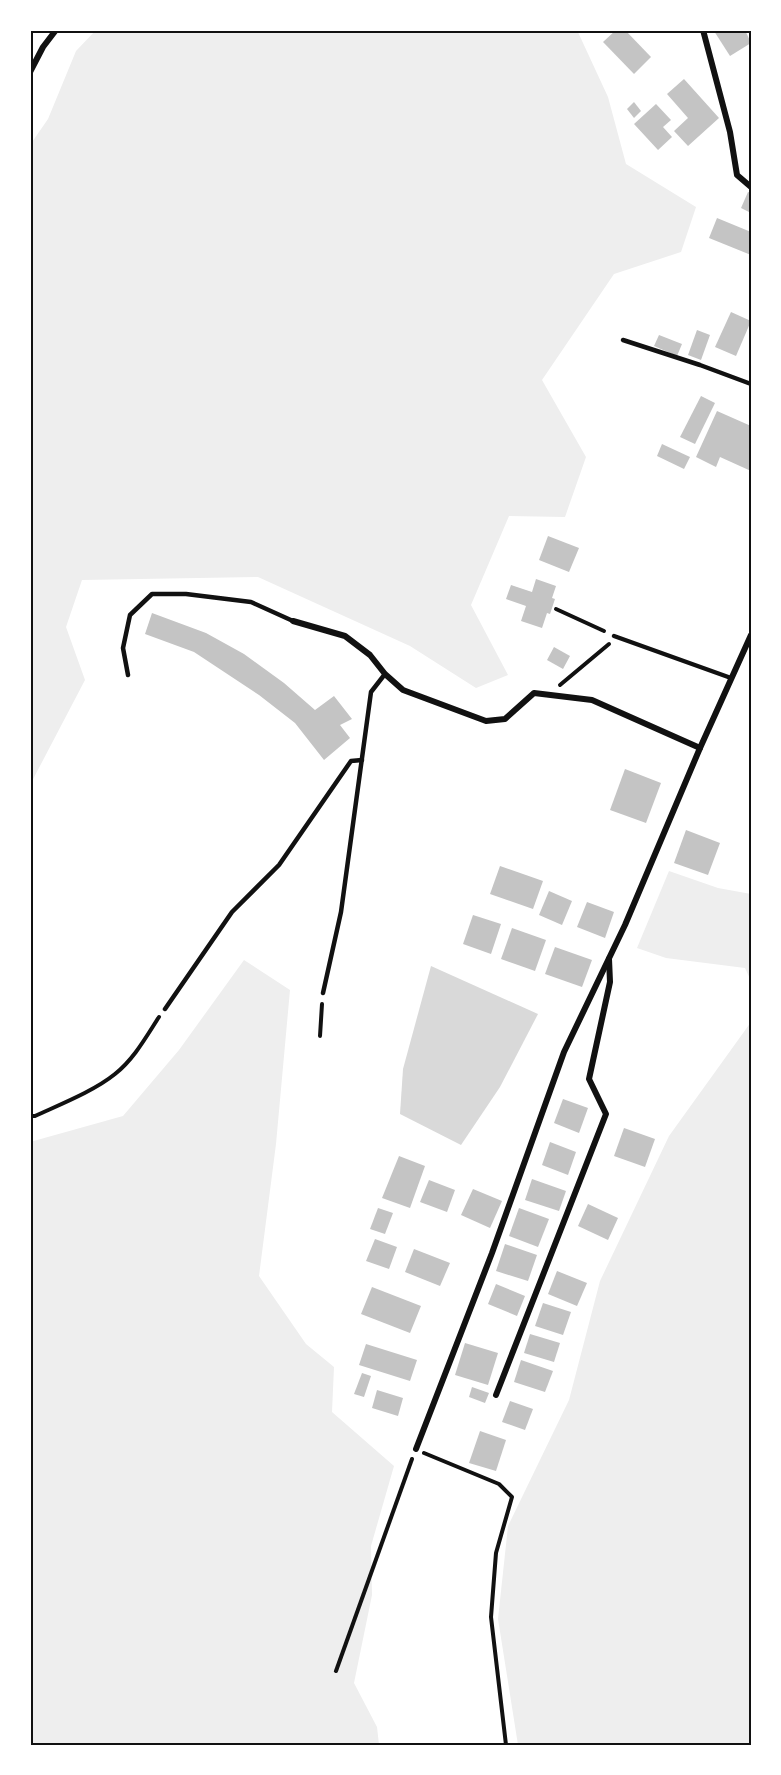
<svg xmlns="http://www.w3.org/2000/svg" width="781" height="1775" font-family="Lato,sans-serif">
<rect width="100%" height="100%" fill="#fff"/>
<!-- green -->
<g fill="#eee">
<path d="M96,30H577L608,97L626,164L696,207L681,252L614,274L542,380L586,457L565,517L509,516L471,605L508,675L476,688L410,646L258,577L82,580L66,627L85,680L30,785V145L48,119L76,51Z"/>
<path d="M669,871L718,888L751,894V981L745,968L666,958L637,948Z"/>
<path d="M244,960L290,990L276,1144L259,1276L306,1344L334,1367L332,1412L394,1466L371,1546L372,1595L354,1683L377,1727L379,1745H30V1142L123,1116L179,1050Z"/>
<path d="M751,1022V1745H518L498,1619L508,1526L569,1400L600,1281L669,1136Z"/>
</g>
<!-- water -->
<path fill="#d9d9d9" d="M431,966L538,1014L500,1087L461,1145L400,1114L403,1069Z"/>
<!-- building -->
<g fill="#c4c4c4">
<path d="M616,30H625L651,57L634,74L603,42Z"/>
<path d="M716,30H745L751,43L730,56L714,31Z"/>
<path d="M684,79L719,118L688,146L674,131L688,118L667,94Z"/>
<path d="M634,102L641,111L634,118L627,109Z"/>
<path d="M656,104L671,120L663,127L672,137L658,150L634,124Z"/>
<path d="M748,192L751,193V213L741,208Z"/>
<path d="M717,218L751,232V255L709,238Z"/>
<path d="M731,312L751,321L736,356L715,347Z"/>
<path d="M697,330L710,335L701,360L688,355Z"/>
<path d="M659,335L682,344L677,356L654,346Z"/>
<path d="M701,396L715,403L695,444L680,437Z"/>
<path d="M717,411L751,426V471L720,457L716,467L696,457Z"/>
<path d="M662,444L690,457L684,469L657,456Z"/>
<path d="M548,536L579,548L569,572L539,560Z"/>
<path d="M536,579L556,586L552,598L555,599L550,614L547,613L542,628L521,621L526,606L506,599L511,585L532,592Z"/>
<path d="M152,613L206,633L244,654L284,683L315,710L334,696L352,719L340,725L350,738L324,760L295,723L259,695L194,652L145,634Z"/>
<path d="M554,647L570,656L563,669L547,660Z"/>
<path d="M625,769L661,783L646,823L610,810Z"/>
<path d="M686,830L720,843L708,875L674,863Z"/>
<path d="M500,866L543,881L533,909L490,894Z"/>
<path d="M549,891L572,901L562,925L539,915Z"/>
<path d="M587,902L614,912L605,938L577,927Z"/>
<path d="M473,915L501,924L491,954L463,944Z"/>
<path d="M512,928L546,940L535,971L501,959Z"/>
<path d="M555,947L592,960L582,987L545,974Z"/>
<path d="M563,1099L588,1108L579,1133L554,1123Z"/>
<path d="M624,1128L655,1139L645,1167L614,1156Z"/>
<path d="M550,1142L576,1152L568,1175L542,1165Z"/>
<path d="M399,1156L425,1166L410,1208L382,1198Z"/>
<path d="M532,1179L566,1191L559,1211L525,1200Z"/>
<path d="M429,1180L455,1190L447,1212L420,1202Z"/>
<path d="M473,1189L502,1201L490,1228L461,1215Z"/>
<path d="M588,1204L618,1218L608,1240L578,1226Z"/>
<path d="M378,1208L393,1213L385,1234L370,1229Z"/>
<path d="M519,1208L549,1219L538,1247L509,1236Z"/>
<path d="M375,1239L397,1247L389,1269L366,1261Z"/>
<path d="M505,1244L537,1255L528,1281L496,1271Z"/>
<path d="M414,1249L450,1263L440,1286L405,1272Z"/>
<path d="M557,1271L587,1283L577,1306L548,1294Z"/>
<path d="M496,1284L525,1296L517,1316L488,1304Z"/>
<path d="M372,1287L421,1306L410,1333L361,1314Z"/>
<path d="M543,1303L571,1312L563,1335L535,1326Z"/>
<path d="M530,1334L560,1343L554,1362L524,1353Z"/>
<path d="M465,1343L498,1353L488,1385L455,1375Z"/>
<path d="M366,1344L417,1360L410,1381L359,1365Z"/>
<path d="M521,1360L553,1371L545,1392L514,1382Z"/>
<path d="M362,1373L371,1376L364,1397L354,1394Z"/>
<path d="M472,1387L489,1393L485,1403L469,1397Z"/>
<path d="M377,1390L403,1398L398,1416L372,1408Z"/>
<path d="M510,1401L533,1409L525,1430L502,1422Z"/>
<path d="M480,1431L506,1440L496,1471L469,1463Z"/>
</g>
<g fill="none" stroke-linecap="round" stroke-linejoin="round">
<!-- path -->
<g stroke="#111" stroke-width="4">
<path d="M556,609L604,631"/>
<path d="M560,685L609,644"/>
<path d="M320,1036L322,1004"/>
<path d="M30,1116H35C61,1104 94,1091 115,1074C134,1059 146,1037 159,1017"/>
<path d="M424,1453L499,1484L512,1497L496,1553L491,1617L506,1745"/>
<path d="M336,1671L412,1459"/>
</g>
<!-- service -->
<g stroke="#111" stroke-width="4.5">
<path d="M623,340L700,365L751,384"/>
<path d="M614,636L731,678"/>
<path d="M128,675L123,648L130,615L152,594H186L251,602L293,621"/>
<path d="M323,993L341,912L371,692L385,674"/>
<path d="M165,1009L232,912L279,865L351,761L362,760"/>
</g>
<!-- minor -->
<g stroke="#111" stroke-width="6">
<path d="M703,30L730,132L737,175L751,187"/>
<path d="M30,72L43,47L56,30"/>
<path d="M293,621L345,636L370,655L385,674L403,690L486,721L505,719L534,693L592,700L700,748"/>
<path d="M496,1395L606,1114L589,1079L610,982L609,959"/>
<path d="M416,1449L492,1253L564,1052L625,925L700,748L751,635"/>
</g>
</g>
<!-- border -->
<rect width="781" height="1775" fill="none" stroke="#ffffff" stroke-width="63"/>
<rect x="32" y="32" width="718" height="1712" fill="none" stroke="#111" stroke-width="2"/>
</svg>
